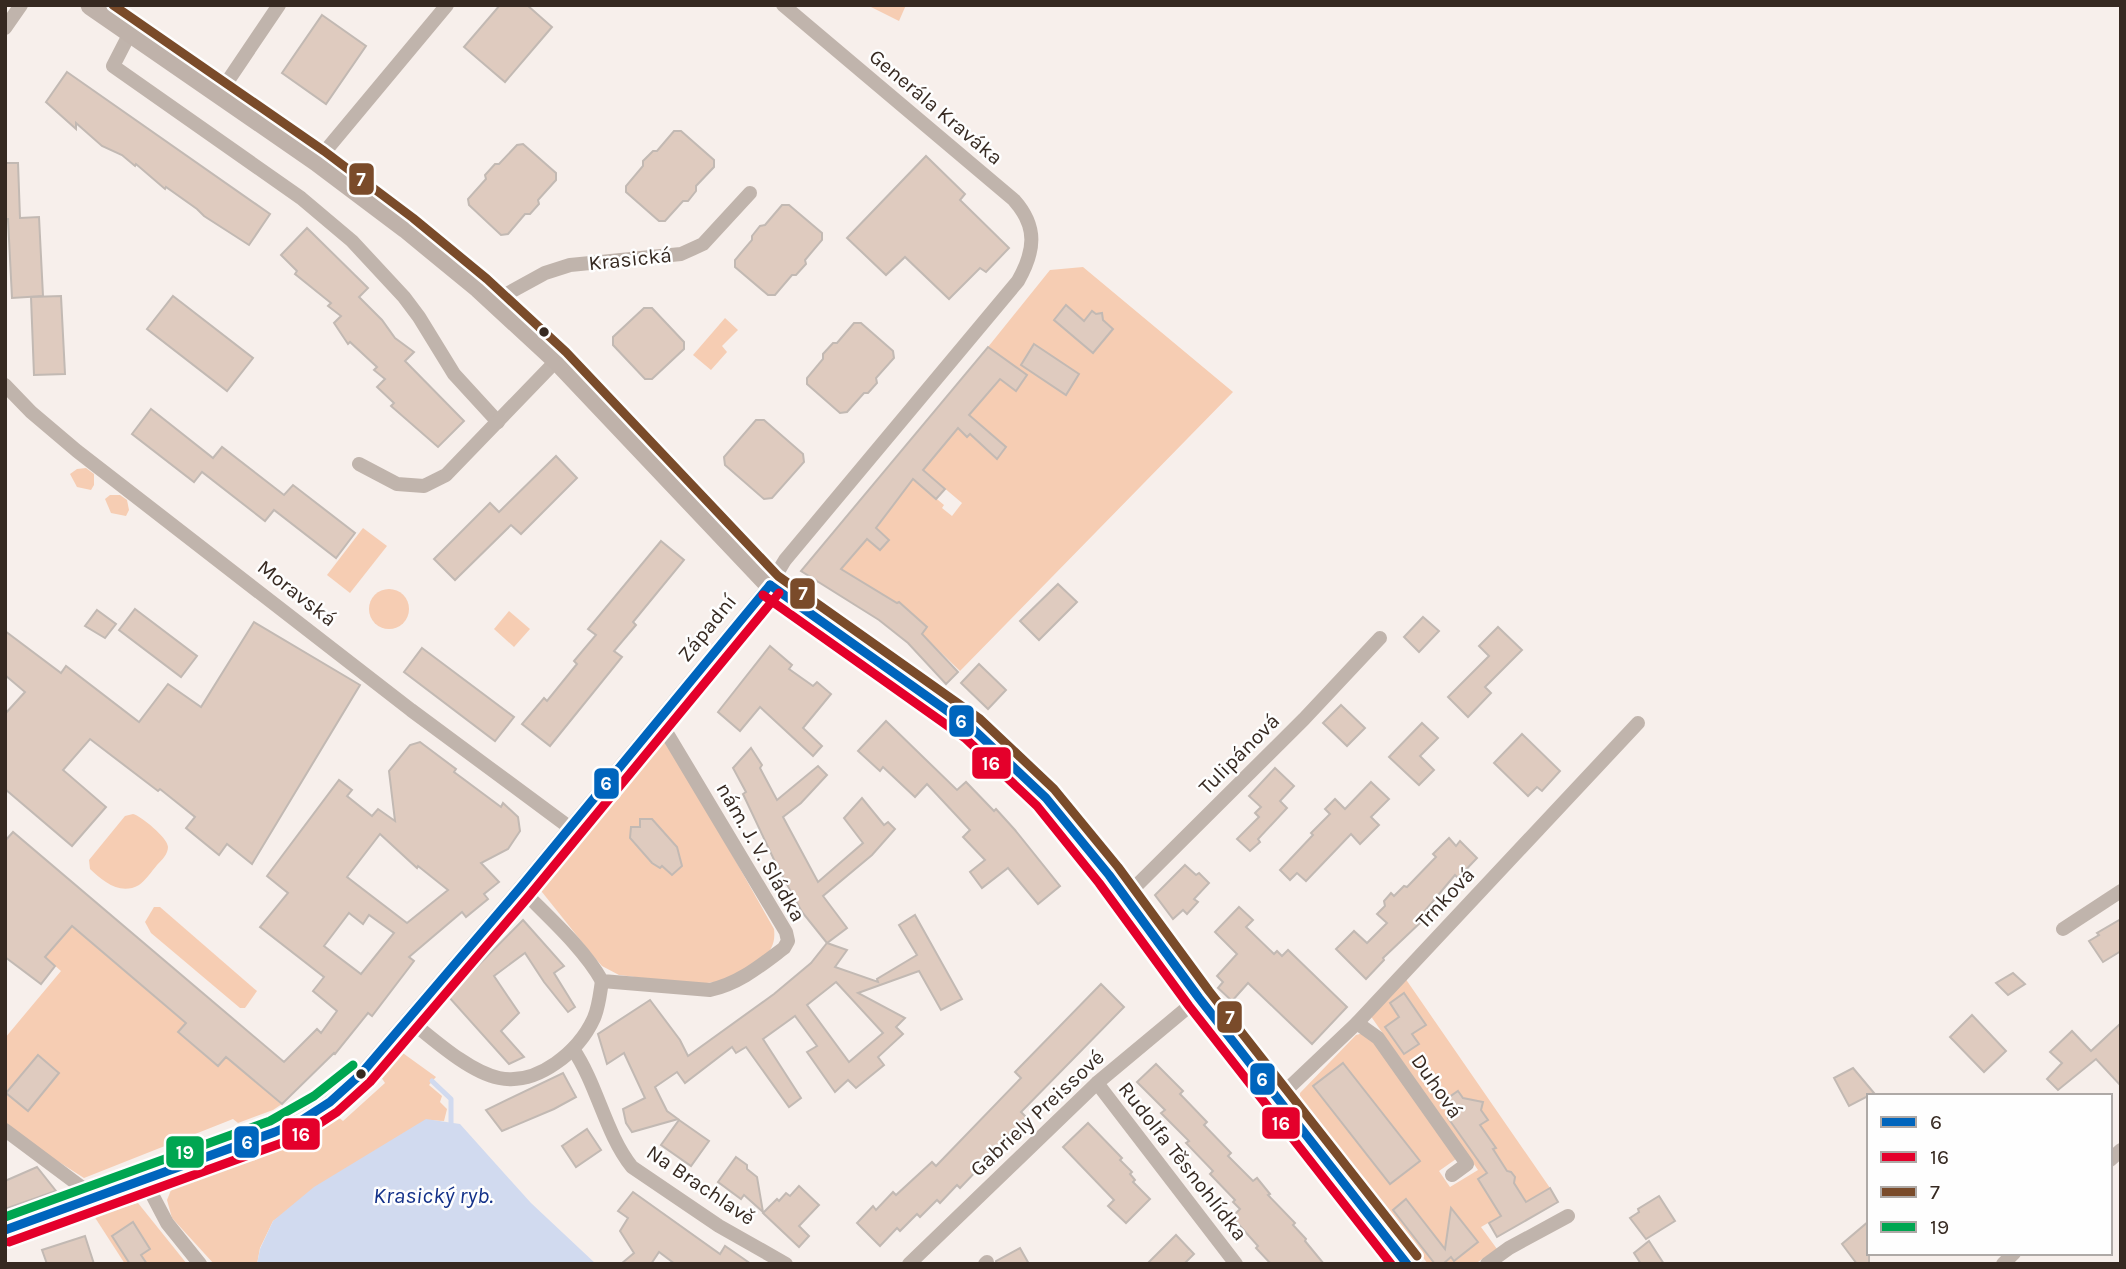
<svg xmlns="http://www.w3.org/2000/svg" width="2126" height="1269" font-family="Karla,sans-serif">
<rect width="100%" height="100%" fill="#f7efeb"/>
<!-- green -->
<g fill="#f6cdb3">
<path d="M867,5H906L899,21Z"/>
<path d="M1083,267L1233,392L960,671L922,634L927,627L899,602L897,603L831,563L867,539L880,550L889,540L876,528L888,513L879,504L913,479L944,505L942,508L952,516L962,503L923,470L958,428L967,436L970,434L996,459L1006,447L969,415L1000,379L1016,391L1027,376L988,347L1050,270Z"/>
<path d="M725,318L738,330L722,346L727,352L711,370L693,355Z"/>
<path d="M86,468L94,474V485L91,490L77,487L70,474L77,469Z"/>
<path d="M110,495H120L127,500L129,510L126,516L111,513L105,499Z"/>
<path d="M363,528L387,546L350,593L327,575Z"/>
<circle cx="389" cy="609" r="20"/>
<path d="M509,611L530,629L514,647L494,629Z"/>
<path d="M657,741L666,742L672,748L774,929C776,946 769,954 755,964C748,968 740,975 732,978C701,990 651,978 619,975L602,966L594,957L538,887L542,876Z"/>
<path d="M133,814C141,816 168,838 168,847C168,854 162,860 157,865C152,871 145,881 139,885C120,896 103,881 90,869L89,860L125,816Z"/>
<path d="M154,907H160L257,991L245,1008H240L151,933L145,922Z"/>
<path d="M72,926L282,1104L273,1110L238,1123L233,1119L84,1178L37,1148L5,1122V1038L61,971L45,957Z"/>
<path d="M1405,978L1550,1188L1481,1227L1497,1249L1475,1264H1428L1300,1099V1093L1356,1035L1367,1032L1456,1159L1439,1171L1450,1187L1478,1170L1370,1015Z"/>
<path d="M400,1051L436,1077L429,1085L442,1096L440,1102L447,1109L444,1121L426,1120L273,1221L260,1248L257,1264H214L172,1218L167,1200L173,1185L250,1158L338,1117L343,1121L385,1083L381,1077Z"/>
<path d="M138,1203L187,1264H125L94,1216Z"/>
</g>
<!-- water -->
<path fill="#d1daef" d="M426,1119L460,1124L531,1203L596,1264H257L260,1249L273,1221L314,1187Z"/>
<g fill="none" stroke-linecap="round" stroke-linejoin="round">
<!-- stream -->
<path stroke="#d1daef" stroke-width="5" d="M432,1081L451,1099V1125"/>
</g>
<!-- building -->
<g fill="#dfcbbf" stroke="#c2b9b3" stroke-width="2" fill-rule="evenodd">
<path d="M500,5H527L552,27L505,82L464,47Z"/>
<path d="M322,15L366,46L326,104L282,73Z"/>
<path d="M67,72L270,214L249,245L204,216L197,209L166,187L165,189L136,164L135,166L122,155L102,146L76,123V129L46,102Z"/>
<path d="M674,131H681L714,160V167L696,186V191L688,201H683L665,221H659L626,192V186L643,166V161L653,151H657Z"/>
<path d="M523,144L556,173V180L538,200L539,204L530,214H525L508,234L501,235L469,205L468,199L486,179L485,175L495,164H499L517,145Z"/>
<path d="M926,156L965,194L960,200L1009,248L986,272L980,268L949,299L905,257L886,275L847,238Z"/>
<path d="M5,163H18L20,218L39,217L43,296L12,298L8,219H5Z"/>
<path d="M782,205H789L822,233V240L805,260L806,264L796,275H792L775,295H768L735,267V260L752,240V236L760,226L765,225Z"/>
<path d="M307,228L368,288L359,297L382,320L395,338L414,352L405,361L464,421L438,447L391,406L394,403L377,387L385,379L374,370L377,367L350,342L348,344L334,323L341,316L328,306L331,303L295,274L297,271L281,255Z"/>
<path d="M61,296L65,374L34,375L31,297Z"/>
<path d="M173,296L253,358L227,391L147,329Z"/>
<path d="M1066,305L1084,321L1092,311L1096,314L1102,313L1103,320L1113,329L1093,353L1054,320Z"/>
<path d="M644,308H652L684,342V349L652,379H645L613,345V337Z"/>
<path d="M854,323H861L893,351L894,358L876,378L877,383L868,393H864L847,412L840,413L807,384V378L823,359V354L833,343H837Z"/>
<path d="M1034,344L1079,374L1066,395L1021,365Z"/>
<path d="M988,347L1027,375L1016,391L1000,379L969,415L1006,447L997,459L970,434L967,437L958,428L923,470L945,489L936,499L913,479L876,528L889,540L880,550L867,539L841,569L897,603L899,602L927,627L922,634L958,672L946,684L908,643L879,620L801,571Z"/>
<path d="M151,409L213,458L222,447L284,495L293,485L355,533L336,558L274,510L265,521L202,472L194,482L132,434Z"/>
<path d="M756,420H764L803,454L804,462L772,498L764,499L725,465L724,457Z"/>
<path d="M556,456L577,478L521,534L511,525L455,580L434,559L490,503L499,512Z"/>
<path d="M661,541L684,560L633,622L636,625L614,651L622,657L550,746L522,724L544,698L547,701L577,664L574,661L596,635L588,629Z"/>
<path d="M1058,584L1077,602L1039,640L1020,621Z"/>
<path d="M135,609L197,656L181,677L119,630Z"/>
<path d="M97,610L116,624L105,638L85,626Z"/>
<path d="M1423,617L1439,631L1419,652L1404,637Z"/>
<path d="M254,622L360,685L252,864L227,844L219,855L186,828L195,817L160,789L158,791L90,739L63,770L106,807L72,846L5,789V714L25,692L5,675V631L61,673L66,666L139,722L168,684L201,707Z"/>
<path d="M1498,627L1522,650L1485,687L1491,693L1468,717L1448,697L1489,656L1479,646Z"/>
<path d="M770,646L792,665L789,669L813,686L817,682L831,694L803,728L822,746L813,756L760,707L740,731L718,712Z"/>
<path d="M422,648L514,717L495,741L404,672Z"/>
<path d="M979,664L1006,690L988,709L961,683Z"/>
<path d="M1341,705L1365,728L1347,746L1323,723Z"/>
<path d="M886,721L957,790L966,782L994,811L996,809L1015,830L1060,886L1038,904L1008,868L982,888L970,872L985,860L963,837L970,830L927,784L915,797L883,767L880,771L858,751Z"/>
<path d="M1422,723L1438,738L1420,756L1434,770L1419,785L1389,757Z"/>
<path d="M1522,734L1560,771L1542,791L1537,787L1528,796L1494,763Z"/>
<path d="M420,742L456,769L454,772L501,807L503,803L518,817L520,831L508,849L481,863L499,882L484,894L488,899L466,917L462,912L409,957L414,961L372,1016L368,1013L335,1054L334,1053L282,1104L226,1057L218,1066L178,1032L186,1023L72,926L45,957L55,966L41,984L5,957V841L13,832L284,1062L317,1029L321,1033L337,1011L313,991L324,977L260,927L288,893L267,876L339,780L352,790L347,796L372,816L378,809L395,821L389,771L410,745ZM380,834L417,868L418,866L448,890L407,923L347,877ZM349,913L363,924L369,915L394,933L361,974L324,946Z"/>
<path d="M751,748L762,765L760,768L777,800L818,766L827,775L801,803L783,817L818,882L863,843L844,818L862,798L884,825L888,822L895,829L872,855L823,896L847,928L827,943L802,912L777,866L743,794L746,792L733,768Z"/>
<path d="M1275,768L1294,786L1280,801L1287,808L1258,839L1260,842L1250,851L1237,839L1259,817L1255,813L1261,807L1249,796Z"/>
<path d="M1371,782L1389,799L1371,817L1379,825L1360,844L1351,834L1306,881L1297,873L1290,880L1280,870L1313,835L1311,833L1330,814L1325,809L1335,799L1345,809Z"/>
<path d="M640,819H652L677,847L682,866L672,875L662,866L660,868L652,863L630,838L631,827H640Z"/>
<path d="M1449,838L1456,846L1460,841L1477,858L1458,878L1455,875L1418,919L1421,922L1383,958L1384,960L1366,979L1336,949L1354,931L1367,943L1387,923L1377,914L1385,906L1384,901L1391,893L1394,896L1404,886L1407,887L1436,857L1433,854Z"/>
<path d="M1185,865L1196,875L1199,873L1209,883L1194,899L1198,902L1187,914L1183,910L1173,919L1155,895Z"/>
<path d="M1239,907L1253,920L1246,927L1274,954L1277,951L1282,956L1288,950L1347,1007L1312,1044L1248,983L1232,1001L1218,988L1223,982L1217,976L1237,954L1215,932Z"/>
<path d="M915,915L962,999L941,1010L919,971L858,993L905,1018L896,1027L903,1034L878,1057L884,1065L856,1088L848,1080L835,1092L807,1052L817,1046L795,1016L763,1039L801,1098L789,1107L746,1047L736,1053L732,1047L685,1083L677,1072L655,1087L667,1111L678,1119L632,1132L626,1123L623,1109L645,1098L624,1053L607,1064L598,1034L650,1000L680,1040L688,1056L774,994L811,963L827,943L847,950L835,967L878,982L877,979L917,955L899,925ZM836,982L883,1033L849,1062L807,1005Z"/>
<path d="M2121,919V951L2103,962L2089,941L2099,935L2097,933Z"/>
<path d="M523,920L564,966L554,973L575,1007L568,1012L544,982L525,953L494,976L519,1013L501,1031L524,1057L509,1064L448,996Z"/>
<path d="M2013,973L2025,984L2008,995L1996,983Z"/>
<path d="M1101,984L1124,1007L1021,1112L1027,1118L960,1188L957,1185L940,1203L937,1200L920,1217L917,1214L900,1231L897,1228L880,1246L857,1223L873,1206L876,1210L893,1192L896,1195L932,1162L936,1166L1021,1078L1015,1072Z"/>
<path d="M1404,993L1426,1025L1412,1034L1419,1044L1404,1054L1385,1027L1399,1017L1390,1003Z"/>
<path d="M1972,1015L2006,1051L1984,1072L1950,1037Z"/>
<path d="M2121,1023V1086L2096,1059L2058,1090L2047,1079L2062,1063L2050,1052L2072,1031L2091,1051Z"/>
<path d="M38,1055L59,1073L28,1111L6,1093Z"/>
<path d="M1343,1063L1420,1161L1390,1184L1313,1086Z"/>
<path d="M1156,1064L1183,1091L1180,1094L1207,1122L1204,1125L1231,1153L1228,1156L1253,1181L1257,1178L1270,1194L1268,1195L1295,1223L1293,1225L1306,1239L1305,1241L1324,1264H1271L1256,1248L1258,1246L1232,1217L1240,1209L1233,1202L1235,1200L1210,1174L1213,1171L1186,1143L1189,1141L1161,1113L1165,1110L1137,1082Z"/>
<path d="M1853,1068L1874,1093L1849,1106L1834,1078Z"/>
<path d="M563,1073L576,1097L554,1109L502,1131L486,1110Z"/>
<path d="M1458,1091L1463,1098L1483,1102L1481,1110L1488,1120L1480,1125L1496,1148L1493,1149L1507,1171L1511,1172L1515,1177L1514,1183L1526,1202L1550,1188L1558,1202L1497,1237L1489,1223L1501,1216L1478,1179L1487,1173L1448,1118L1452,1115L1442,1102Z"/>
<path d="M679,1120L709,1141L691,1166L661,1145Z"/>
<path d="M1088,1123L1122,1158L1120,1160L1132,1172L1130,1174L1135,1180L1133,1182L1150,1199L1126,1223L1108,1206L1114,1200L1063,1147Z"/>
<path d="M587,1129L601,1150L576,1167L562,1146Z"/>
<path d="M736,1157L747,1165V1169L757,1177L763,1212L744,1195L741,1199L718,1182Z"/>
<path d="M37,1167L56,1191L5,1209V1181Z"/>
<path d="M799,1186L819,1205L799,1226L809,1236L799,1247L763,1213L777,1199L779,1201L786,1193L790,1196Z"/>
<path d="M633,1192L720,1254L725,1246L751,1264H675L659,1252L651,1264H621L634,1253L620,1231L628,1218L618,1211Z"/>
<path d="M1659,1196L1675,1221L1646,1239L1630,1218L1639,1212L1638,1209Z"/>
<path d="M1406,1199L1445,1249L1451,1208L1478,1242L1454,1261L1451,1257L1443,1264H1435L1393,1210Z"/>
<path d="M1869,1221V1264H1857L1842,1244Z"/>
<path d="M133,1222L150,1249L141,1255L147,1264H130L112,1236Z"/>
<path d="M1176,1235L1194,1254L1184,1264H1147Z"/>
<path d="M85,1236L94,1264H47L42,1250Z"/>
<path d="M1649,1241L1664,1264H1641L1634,1253Z"/>
<path d="M1020,1248L1029,1264H996V1261Z"/>
</g>
<g fill="none" stroke-linecap="round" stroke-linejoin="round">
<!-- street -->
<g stroke="#c0b4ac" stroke-width="14">
<path d="M5,28L21,5"/>
<path d="M130,33L113,66L301,198L352,241L404,297L419,317L454,374L498,422"/>
<path d="M219,94L279,5"/>
<path d="M317,161L447,5"/>
<path d="M494,301L545,273L570,265L681,254L703,244L750,193"/>
<path d="M5,385L31,412L77,451L411,710L569,827"/>
<path d="M359,464L397,484L424,486L446,475L557,360"/>
<path d="M520,888C546,915 583,947 602,981L710,990C740,983 760,966 784,948L788,941L786,932L659,720"/>
<path d="M1125,897L1304,719L1380,638"/>
<path d="M2063,929L2121,891"/>
<path d="M408,1019C432,1038 469,1072 499,1078C538,1086 579,1051 594,1018C599,1006 600,993 602,981"/>
<path d="M1357,1023L1378,1038L1467,1164L1452,1175"/>
<path d="M573,1049C598,1086 605,1133 632,1167L719,1226L786,1264"/>
<path d="M1097,1083L1236,1264"/>
<path d="M1278,1098L1357,1023L1638,723"/>
<path d="M5,1130L96,1198"/>
<path d="M2110,1160L2121,1150"/>
<path d="M145,1181L167,1223L200,1264"/>
<path d="M5,1230L275,1132L302,1120L330,1102L361,1074L520,888L770,585L785,560L1018,281C1035,251 1038,227 1014,200L783,5"/>
<path d="M909,1264L1097,1083L1199,998"/>
<path d="M985,1264L987,1262"/>
<path d="M1487,1264L1509,1248L1568,1216"/>
<path d="M2003,1264L2014,1253"/>
</g>
<!-- secondary -->
<path stroke="#bfb2aa" stroke-width="21" d="M91,5L317,161L406,228L479,288L557,360L770,585L973,729L1046,798L1109,875L1199,998L1407,1264"/>
<defs>
<g id="bus-1">
<path d="M770,585L973,729L1046,798L1109,875L1199,998L1407,1264"/>
<path d="M5,1230L275,1132L302,1120L330,1102L361,1074L520,888L770,585"/>
</g>
<g id="bus-2">
<path d="M763,595L965,738L1037,806L1099,883L1189,1006L1391,1264"/>
<path d="M9,1242L279,1144L308,1131L337,1112L370,1082L529,896L779,593"/>
</g>
<path id="bus-3" d="M113,5L324,151L413,218L487,279L566,352L778,576L980,719L1054,789L1118,867L1209,991L1417,1256"/>
<path id="bus-4" d="M5,1217L270,1121L314,1096L353,1065"/>
</defs>
<!-- bus-1 casing -->
<use href="#bus-1" stroke="#fefefe" stroke-width="14"/>
<!-- bus-2 casing -->
<use href="#bus-2" stroke="#fefefe" stroke-width="14"/>
<!-- bus-3 casing -->
<use href="#bus-3" stroke="#fefefe" stroke-width="14"/>
<!-- bus-4 casing -->
<use href="#bus-4" stroke="#fefefe" stroke-width="14"/>
<!-- bus-1 -->
<use href="#bus-1" stroke="#0065bd" stroke-width="9"/>
<!-- bus-2 -->
<use href="#bus-2" stroke="#e4002b" stroke-width="9"/>
<!-- bus-3 -->
<use href="#bus-3" stroke="#7a4b2a" stroke-width="9"/>
<!-- bus-4 -->
<use href="#bus-4" stroke="#00a651" stroke-width="9"/>
</g>
<!-- markers -->
<g fill="#362921" stroke="#fefefe" stroke-width="2.5">
<circle cx="544" cy="332" r="6"/>
<circle cx="361" cy="1074" r="6"/>
</g>
<g text-anchor="middle" stroke-width="5" stroke-linejoin="round" paint-order="stroke">
<!-- street labels -->
<g font-size="21" fill="#362921" stroke="#fefefe">
<text transform="translate(936 107) rotate(40)" y="7">Generála Kraváka</text>
<text transform="translate(630 259) rotate(-6)" y="7">Krasická</text>
<text transform="translate(297 593) rotate(38)" y="7">Moravská</text>
<text transform="translate(707 628) rotate(-51)" y="7">Západní</text>
<text transform="translate(1239 754) rotate(-45)" y="7">Tulipánová</text>
<text transform="translate(761 852) rotate(60)" y="7">nám. J. V. Sládka</text>
<text transform="translate(1445 898) rotate(-47)" y="7">Trnková</text>
<text transform="translate(1437 1086) rotate(55)" y="7">Duhová</text>
<text transform="translate(1037 1113) rotate(-43)" y="7">Gabriely Preissové</text>
<text transform="translate(1183 1161) rotate(52)" y="7">Rudolfa Těsnohlídka</text>
<text transform="translate(701 1185) rotate(34)" y="7">Na Brachlavě</text>
</g>
<!-- water labels -->
<g font-size="23" font-style="italic" fill="#133189" stroke="#fefefe">
<text x="433" y="1203">Krasický ryb.</text>
</g>
</g>
<g stroke="#fefefe" stroke-width="2.5">
<rect x="348" y="162" width="27" height="34" rx="7" fill="#7a4b2a"/>
<rect x="789" y="577" width="27" height="33" rx="7" fill="#7a4b2a"/>
<rect x="948" y="704" width="27" height="34" rx="7" fill="#0065bd"/>
<rect x="971" y="746" width="41" height="34" rx="7" fill="#e4002b"/>
<rect x="593" y="767" width="27" height="33" rx="7" fill="#0065bd"/>
<rect x="1216" y="1000" width="27" height="34" rx="7" fill="#7a4b2a"/>
<rect x="1249" y="1062" width="27" height="34" rx="7" fill="#0065bd"/>
<rect x="1261" y="1106" width="40" height="34" rx="7" fill="#e4002b"/>
<rect x="281" y="1117" width="40" height="34" rx="7" fill="#e4002b"/>
<rect x="233" y="1125" width="27" height="34" rx="7" fill="#0065bd"/>
<rect x="165" y="1135" width="40" height="34" rx="7" fill="#00a651"/>
</g>
<g font-size="19" text-anchor="middle" font-weight="bold" fill="#fff">
<text x="361" y="186">7</text>
<text x="803" y="600">7</text>
<text x="961" y="728">6</text>
<text x="991" y="770">16</text>
<text x="606" y="790">6</text>
<text x="1230" y="1024">7</text>
<text x="1262" y="1086">6</text>
<text x="1281" y="1130">16</text>
<text x="301" y="1141">16</text>
<text x="247" y="1149">6</text>
<text x="185" y="1159">19</text>
</g>
<!-- border -->
<rect width="2126" height="1269" fill="none" stroke="#362921" stroke-width="14"/>
<!-- legend -->
<rect x="1867" y="1094" width="245" height="161" fill="#fefefe" stroke="#aea9a6" stroke-width="2"/>
<rect x="1881" y="1117" width="35" height="10" fill="#0065bd" stroke="#aea9a6" stroke-width="2"/>
<text x="1930" y="1129" font-size="21" fill="#362921">6</text>
<rect x="1881" y="1152" width="35" height="10" fill="#e4002b" stroke="#aea9a6" stroke-width="2"/>
<text x="1930" y="1164" font-size="21" fill="#362921">16</text>
<rect x="1881" y="1187" width="35" height="10" fill="#7a4b2a" stroke="#aea9a6" stroke-width="2"/>
<text x="1930" y="1199" font-size="21" fill="#362921">7</text>
<rect x="1881" y="1222" width="35" height="10" fill="#00a651" stroke="#aea9a6" stroke-width="2"/>
<text x="1930" y="1234" font-size="21" fill="#362921">19</text>
</svg>
